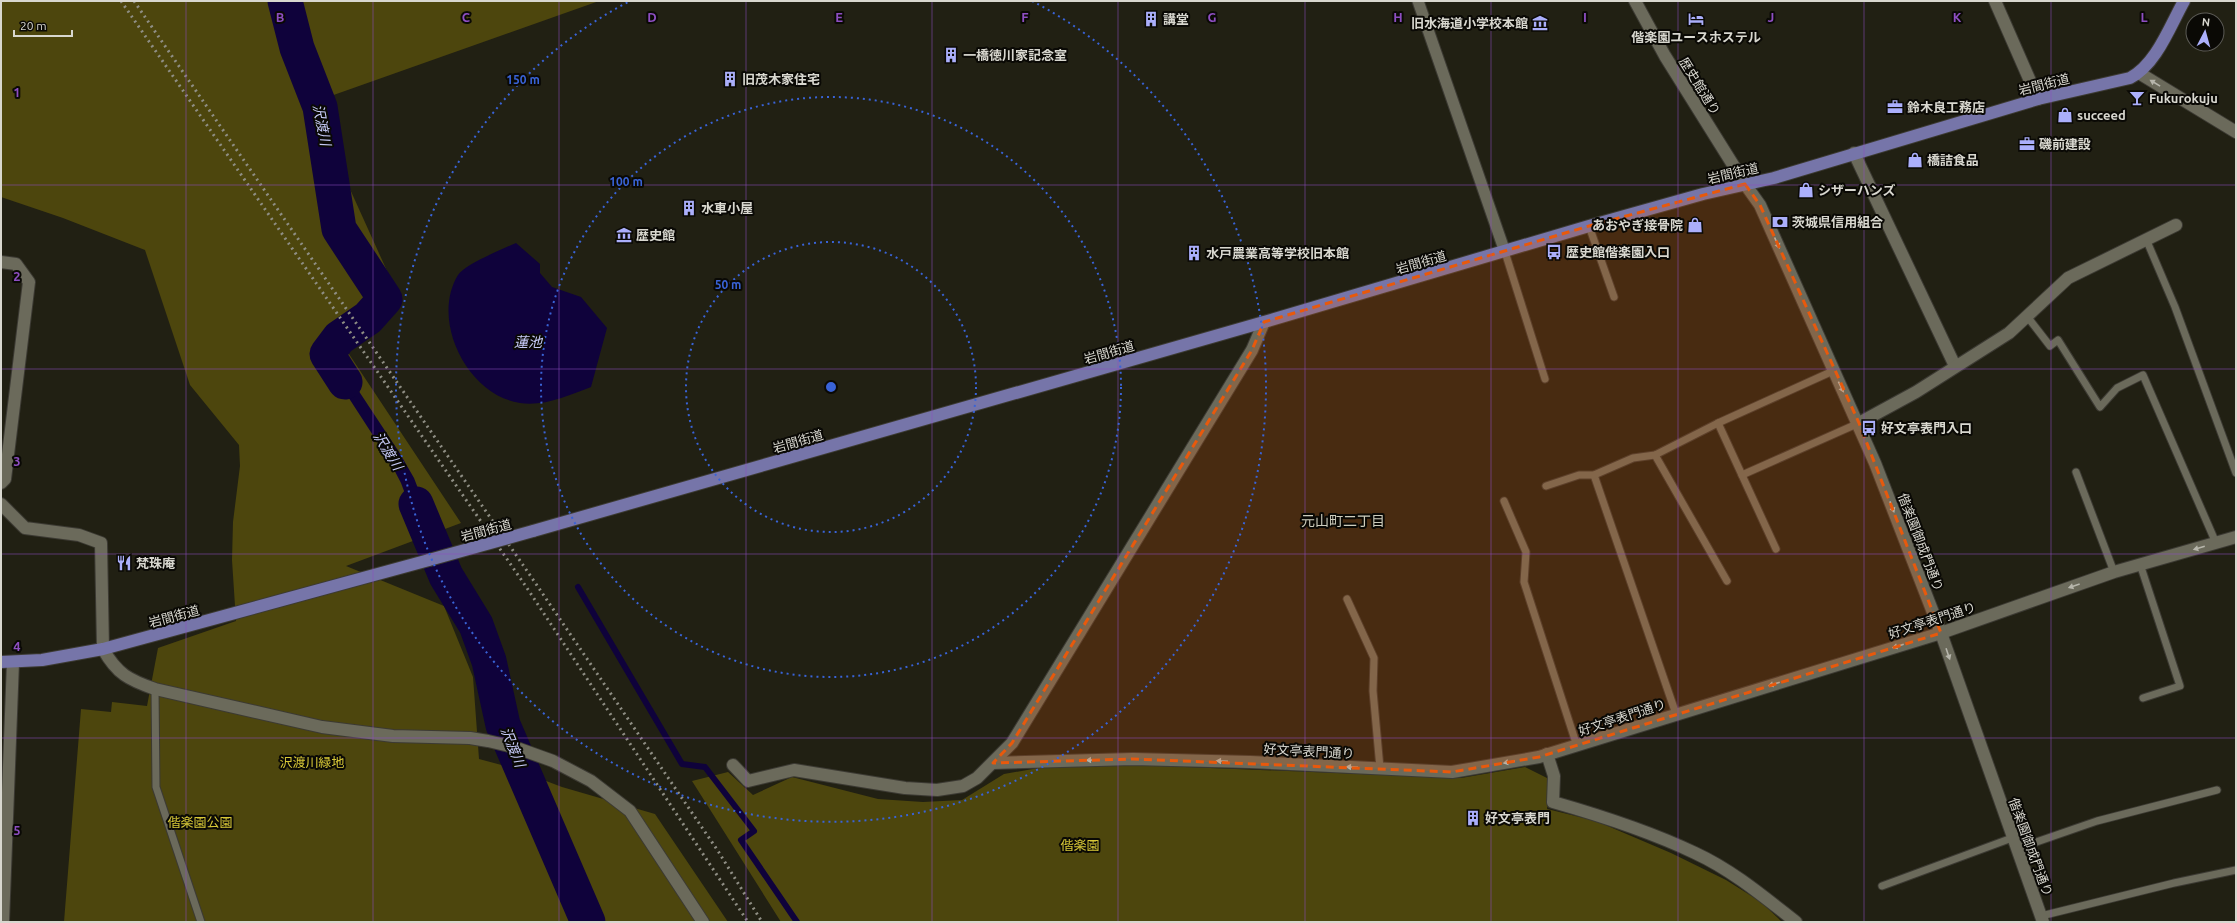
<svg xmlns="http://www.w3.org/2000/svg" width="2237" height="923" font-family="Ubuntu,'Noto Sans JP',sans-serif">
<rect width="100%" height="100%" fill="#212013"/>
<!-- green -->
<g fill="#4d460d">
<path d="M1,1H599L311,103L392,282L341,342L461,523L346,566L444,606L473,677L479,759L509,767L562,787L655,814L728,922H64L81,709L111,712L112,702L147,706L158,648L236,621L232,560L233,522L240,466L239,445L190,385L145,250L63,218L1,197Z"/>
<path d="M1137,765L1461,778L1525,767L1551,780L1547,809L1596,821L1671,853L1726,880L1761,902L1782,922H781L692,781L728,772L753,795L792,777L878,799L923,802L962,800L1004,774L1044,767Z"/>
</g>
<!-- water -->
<g fill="#0f023b">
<path d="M328,105L346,228L353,245L391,303L358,272L332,231Z"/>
<path d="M516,243L540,264V273L552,287L581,297L607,328L591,387C570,395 543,407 520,403C468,395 430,321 458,275C464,265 504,248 516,243Z"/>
<path d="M335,333L337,346L335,355L399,452L414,478L440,546L427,552L401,483L389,460L319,352Z"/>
</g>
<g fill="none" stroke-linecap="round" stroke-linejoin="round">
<!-- stream -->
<path stroke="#0f023b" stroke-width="6" d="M578,587L682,764L705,767L754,831L741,840L797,922"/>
<!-- river -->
<g stroke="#0f023b" stroke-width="35">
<path d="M285,1L297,48L320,107L339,229L385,299L368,318L339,338L327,354L345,382"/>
<path d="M416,504L446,576L476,625L489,661L503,725L588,922"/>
</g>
<defs>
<g id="service">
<path d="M1589,226L1614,297"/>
<path d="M2146,239L2175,307L2236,473"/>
<path d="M1505,252L1545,379"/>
<path d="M2026,315L2050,346L2058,340L2100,407L2117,388L2143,375L2216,543"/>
<path d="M1718,423L1776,549"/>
<path d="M1655,455L1727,581"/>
<path d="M2076,472L2114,572"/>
<path d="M1594,475L1676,714"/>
<path d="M1742,475L1859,423"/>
<path d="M1546,486L1579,475H1594L1633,458L1655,455L1718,423L1833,371"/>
<path d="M1504,501L1526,552L1524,582L1577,746"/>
<path d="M2140,564L2180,686L2143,698"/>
<path d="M1347,599L1374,658L1373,691L1380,768"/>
<path d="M155,689L156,787L201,922"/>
<path d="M2016,849L2097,821L2217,790"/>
<path d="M1882,886L2012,838"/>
<path d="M2041,916L2174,883L2236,870"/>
</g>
<path id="pedestrian" d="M1418,1L1505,252"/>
<g id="minor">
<path d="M1995,1L2038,99"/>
<path d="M2139,73L2236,132"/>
<path d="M1854,153L1955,366"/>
<path d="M1,262L16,264L29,282L5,479L1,483"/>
<path d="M1859,423L1916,392L2009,333L2068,278L2176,225"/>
<path d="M1,504L25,528L79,535L101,543L103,649"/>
<path d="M1547,754L1554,776L1553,802C1602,816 1649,831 1695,853C1732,870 1764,897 1796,922"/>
<path d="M993,763L1133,759L1250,762L1452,772L1539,757L1941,633L2114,572L2236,537"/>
<path d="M733,765L748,781L794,770L905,788L937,790L963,786L977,778L1012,743L1252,350L1264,322"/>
<path d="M3,922L13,662"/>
</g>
<g id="tertiary">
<path d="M1635,1L1665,56L1745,184"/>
<path d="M103,649C117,674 129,680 155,689L322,727L393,736L470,738L488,741L514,747L553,761L591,781L630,811L703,922"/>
</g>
<path id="secondary" d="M1745,184L1760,205L1875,463L1941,633L2043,922"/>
<g id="primary">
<path d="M533,531L1264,322L1589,226L1703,194L1774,178L2038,99L2130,78C2156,65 2170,26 2184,1"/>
<path d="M1,662L42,660L103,649L429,560"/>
</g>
</defs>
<!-- service casing -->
<use href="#service" stroke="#3c3a33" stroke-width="9"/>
<!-- pedestrian casing -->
<use href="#pedestrian" stroke="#3c3a33" stroke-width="13"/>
<!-- minor casing -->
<use href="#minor" stroke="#3c3a33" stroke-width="14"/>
<!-- tertiary casing -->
<use href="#tertiary" stroke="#3c3a33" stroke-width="14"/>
<!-- secondary casing -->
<use href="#secondary" stroke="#3c3a33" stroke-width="14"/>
<!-- primary casing -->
<use href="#primary" stroke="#3c3a33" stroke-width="14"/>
<!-- service -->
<use href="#service" stroke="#6b6a5b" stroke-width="7"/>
<!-- pedestrian -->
<use href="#pedestrian" stroke="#6b6a5b" stroke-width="11"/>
<!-- minor -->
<use href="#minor" stroke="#6b6a5b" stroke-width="12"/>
<!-- tertiary -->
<use href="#tertiary" stroke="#6b6a5b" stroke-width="12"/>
<!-- secondary -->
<use href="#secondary" stroke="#6b6a5b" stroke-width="12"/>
<!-- primary -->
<use href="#primary" stroke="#7675a9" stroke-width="12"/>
<!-- rail -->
<g stroke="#8f8e84" stroke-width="3" stroke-dasharray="2 4" stroke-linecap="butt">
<path d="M121,1L527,588L748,922"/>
<path d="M134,1L534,581L718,851L762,922"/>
</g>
<defs>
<path id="primary-bridge" d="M429,560L533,531"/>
</defs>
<!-- primary-bridge casing -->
<use href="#primary-bridge" stroke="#3c3a33" stroke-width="14" stroke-linecap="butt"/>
<!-- primary-bridge -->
<use href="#primary-bridge" stroke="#7675a9" stroke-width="12"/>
</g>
<!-- one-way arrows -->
<defs><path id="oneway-solid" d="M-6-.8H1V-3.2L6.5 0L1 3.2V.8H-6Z"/></defs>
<g fill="#b7b6ac">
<use href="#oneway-solid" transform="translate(2155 83) rotate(-149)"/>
<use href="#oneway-solid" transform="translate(1777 243) rotate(66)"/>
<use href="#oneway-solid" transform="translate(1841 387) rotate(64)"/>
<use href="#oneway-solid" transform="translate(1892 507) rotate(69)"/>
<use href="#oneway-solid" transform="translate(2199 548) rotate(164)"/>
<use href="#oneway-solid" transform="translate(2074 586) rotate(161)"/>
<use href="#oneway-solid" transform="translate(1898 646) rotate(163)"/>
<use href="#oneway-solid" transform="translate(1948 654) rotate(71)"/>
<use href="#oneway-solid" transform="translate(1774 684) rotate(163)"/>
<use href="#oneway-solid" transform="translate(1092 760) rotate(178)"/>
<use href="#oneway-solid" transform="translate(1222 761) rotate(-178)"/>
<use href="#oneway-solid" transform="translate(1509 762) rotate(170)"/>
<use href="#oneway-solid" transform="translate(1352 767) rotate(-177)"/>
</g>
<!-- marked area -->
<path fill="#e8590c" fill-opacity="0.2" stroke="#e8590c" stroke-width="3" stroke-dasharray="8 5" stroke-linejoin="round" d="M1745,184L1760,205L1859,423L1941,633L1539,757L1452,772L1133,759L993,763L1012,743L1252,350L1264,322L1589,226Z"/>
<!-- grid -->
<path fill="none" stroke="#8e4ec2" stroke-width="1" stroke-opacity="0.55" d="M186,1V922M373,1V922M559,1V922M746,1V922M932,1V922M1118,1V922M1305,1V922M1491,1V922M1678,1V922M1864,1V922M2051,1V922M1,185H2236M1,369H2236M1,554H2236M1,738H2236"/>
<!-- distance rings -->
<g fill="none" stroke="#3963d7" stroke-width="2" stroke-dasharray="2 4">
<circle cx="831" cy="387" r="145"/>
<circle cx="831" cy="387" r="290"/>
<path d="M1032 1A435 435 0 1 1 630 1"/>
</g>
<!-- icons -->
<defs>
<symbol id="building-bare" viewBox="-9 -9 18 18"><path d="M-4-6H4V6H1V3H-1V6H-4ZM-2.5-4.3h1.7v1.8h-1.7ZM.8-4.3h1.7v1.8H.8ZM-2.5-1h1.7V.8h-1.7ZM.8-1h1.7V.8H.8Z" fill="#abaffb" stroke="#0a0905" stroke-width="2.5" paint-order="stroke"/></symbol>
<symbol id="hotel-bare" viewBox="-9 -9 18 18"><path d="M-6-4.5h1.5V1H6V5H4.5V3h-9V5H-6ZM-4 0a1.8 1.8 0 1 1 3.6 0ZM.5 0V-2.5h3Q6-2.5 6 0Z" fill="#abaffb" stroke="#0a0905" stroke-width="2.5" paint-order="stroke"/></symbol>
<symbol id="museum-bare" viewBox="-9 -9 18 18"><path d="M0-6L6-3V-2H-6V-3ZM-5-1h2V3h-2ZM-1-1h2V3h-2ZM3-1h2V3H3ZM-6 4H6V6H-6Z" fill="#abaffb" stroke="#0a0905" stroke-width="2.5" paint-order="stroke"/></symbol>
<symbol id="bar-bare" viewBox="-9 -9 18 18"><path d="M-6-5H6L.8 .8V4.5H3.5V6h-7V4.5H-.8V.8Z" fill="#abaffb" stroke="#0a0905" stroke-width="2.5" paint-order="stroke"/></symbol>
<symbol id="office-bare" viewBox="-9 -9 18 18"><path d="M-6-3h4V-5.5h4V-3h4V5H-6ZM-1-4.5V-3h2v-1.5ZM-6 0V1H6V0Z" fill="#abaffb" stroke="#0a0905" stroke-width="2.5" paint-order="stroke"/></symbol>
<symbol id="shop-bare" viewBox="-9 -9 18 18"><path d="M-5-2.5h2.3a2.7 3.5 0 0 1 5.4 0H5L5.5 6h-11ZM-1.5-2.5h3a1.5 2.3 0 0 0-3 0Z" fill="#abaffb" stroke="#0a0905" stroke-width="2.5" paint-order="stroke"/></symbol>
<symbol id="bank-bare" viewBox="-9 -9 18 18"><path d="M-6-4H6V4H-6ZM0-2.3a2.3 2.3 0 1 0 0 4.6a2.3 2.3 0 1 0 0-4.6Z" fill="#abaffb" stroke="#0a0905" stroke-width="2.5" paint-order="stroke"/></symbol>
<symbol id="bus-bare" viewBox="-9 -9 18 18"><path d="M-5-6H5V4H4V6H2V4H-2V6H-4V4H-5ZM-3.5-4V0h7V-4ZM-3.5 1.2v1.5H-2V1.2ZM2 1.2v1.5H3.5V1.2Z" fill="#abaffb" stroke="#0a0905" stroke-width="2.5" paint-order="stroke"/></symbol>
<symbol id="restaurant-bare" viewBox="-9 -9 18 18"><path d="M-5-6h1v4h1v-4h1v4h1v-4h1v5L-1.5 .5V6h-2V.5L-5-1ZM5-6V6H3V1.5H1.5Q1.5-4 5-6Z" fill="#abaffb" stroke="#0a0905" stroke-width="2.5" paint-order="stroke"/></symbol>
</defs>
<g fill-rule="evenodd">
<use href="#building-bare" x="1140" y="8" width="22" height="22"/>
<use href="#hotel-bare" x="1685" y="8" width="22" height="22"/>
<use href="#museum-bare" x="1529" y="12" width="22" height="22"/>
<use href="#building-bare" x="940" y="44" width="22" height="22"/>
<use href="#building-bare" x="719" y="68" width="22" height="22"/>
<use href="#bar-bare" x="2126" y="87" width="22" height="22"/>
<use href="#office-bare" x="1884" y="96" width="22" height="22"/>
<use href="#shop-bare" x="2054" y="104" width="22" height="22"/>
<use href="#office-bare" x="2016" y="133" width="22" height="22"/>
<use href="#shop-bare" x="1904" y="149" width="22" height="22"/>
<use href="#shop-bare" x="1795" y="179" width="22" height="22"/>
<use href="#building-bare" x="678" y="197" width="22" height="22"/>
<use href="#bank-bare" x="1769" y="211" width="22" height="22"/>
<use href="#shop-bare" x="1684" y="214" width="22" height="22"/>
<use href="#museum-bare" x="613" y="224" width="22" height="22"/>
<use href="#bus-bare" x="1543" y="241" width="22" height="22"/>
<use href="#building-bare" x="1183" y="242" width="22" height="22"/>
<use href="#bus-bare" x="1858" y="417" width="22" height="22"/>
<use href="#restaurant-bare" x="113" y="552" width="22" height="22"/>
<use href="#building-bare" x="1462" y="807" width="22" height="22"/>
</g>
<g text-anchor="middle" stroke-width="4" stroke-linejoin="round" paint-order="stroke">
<!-- poi labels -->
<g font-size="13" font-weight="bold" fill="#d8d7cf" stroke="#0a0905" text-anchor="start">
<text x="1163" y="24">講堂</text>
<text x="1528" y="28" text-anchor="end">旧水海道小学校本館</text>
<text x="1696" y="42" text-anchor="middle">偕楽園ユースホステル</text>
<text x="963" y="60">一橋徳川家記念室</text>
<text x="742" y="84">旧茂木家住宅</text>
<text x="2149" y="103">Fukurokuju</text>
<text x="1907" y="112">鈴木良工務店</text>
<text x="2077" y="120">succeed</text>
<text x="2039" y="149">磯前建設</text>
<text x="1927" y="165">橋詰食品</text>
<text x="1818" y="195">シザーハンズ</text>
<text x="701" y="213">水車小屋</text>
<text x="1792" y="227">茨城県信用組合</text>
<text x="1683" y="230" text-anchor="end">あおやぎ接骨院</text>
<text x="636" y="240">歴史館</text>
<text x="1566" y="257">歴史館偕楽園入口</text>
<text x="1206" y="258">水戸農業高等学校旧本館</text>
<text x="1881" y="433">好文亭表門入口</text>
<text x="136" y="568">梵珠庵</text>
<text x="1485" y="823">好文亭表門</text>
</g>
<!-- street labels -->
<g font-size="13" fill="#d8d7cf" stroke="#0a0905">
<text transform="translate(2044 84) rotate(-14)" y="5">岩間街道</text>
<text transform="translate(1700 86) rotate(58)" y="5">歴史館通り</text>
<text transform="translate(1733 173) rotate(-13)" y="5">岩間街道</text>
<text transform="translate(1421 262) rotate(-16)" y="5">岩間街道</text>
<text transform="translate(1109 352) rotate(-16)" y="5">岩間街道</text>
<text transform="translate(798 441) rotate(-16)" y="5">岩間街道</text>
<text transform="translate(486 530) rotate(-15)" y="5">岩間街道</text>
<text transform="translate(1921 542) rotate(69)" y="5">偕楽園御成門通り</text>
<text transform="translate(174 616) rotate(-15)" y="5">岩間街道</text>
<text transform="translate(1932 620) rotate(-18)" y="5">好文亭表門通り</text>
<text transform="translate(1622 717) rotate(-18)" y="5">好文亭表門通り</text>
<text transform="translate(1309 751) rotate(3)" y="5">好文亭表門通り</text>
<text transform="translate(2031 847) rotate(70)" y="5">偕楽園御成門通り</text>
</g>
<!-- park labels -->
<g font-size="13" fill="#d8c837" stroke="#0a0905">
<text x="312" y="767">沢渡川緑地</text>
<text x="200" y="827">偕楽園公園</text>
<text x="1080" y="850">偕楽園</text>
</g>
<!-- water labels -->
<g font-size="14" font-style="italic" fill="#c6caf7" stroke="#0a0905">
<text transform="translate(322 125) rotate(79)" y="5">沢渡川</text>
<text x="528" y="347">蓮池</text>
<text transform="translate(388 451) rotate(58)" y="5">沢渡川</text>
<text transform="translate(513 747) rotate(68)" y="5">沢渡川</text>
</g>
<!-- neighbourhood labels -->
<g font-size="14" fill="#cdccbc" stroke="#0a0905">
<text x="1343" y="526">元山町二丁目</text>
</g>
</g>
<g font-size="13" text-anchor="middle" font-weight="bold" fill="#8e4ec2" stroke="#0a0905" stroke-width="4" stroke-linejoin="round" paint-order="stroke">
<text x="280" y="22">B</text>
<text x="466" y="22">C</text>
<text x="652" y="22">D</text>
<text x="839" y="22">E</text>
<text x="1025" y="22">F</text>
<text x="1212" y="22">G</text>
<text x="1398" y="22">H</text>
<text x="1585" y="22">I</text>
<text x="1771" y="22">J</text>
<text x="1957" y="22">K</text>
<text x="2144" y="22">L</text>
<text x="17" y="97">1</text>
<text x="17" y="281">2</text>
<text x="17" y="466">3</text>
<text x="17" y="651">4</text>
<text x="17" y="835">5</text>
</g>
<circle cx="831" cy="387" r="6" fill="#3963d7" stroke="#0a0905" stroke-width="2"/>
<g font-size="12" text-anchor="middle" font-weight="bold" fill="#3963d7" stroke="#0a0905" stroke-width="4" stroke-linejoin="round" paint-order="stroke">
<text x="523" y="84">150 m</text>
<text x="626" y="186">100 m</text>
<text x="728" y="289">50 m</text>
</g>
<!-- border -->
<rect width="2237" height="923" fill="none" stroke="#d8d7cf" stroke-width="4"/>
<!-- north arrow -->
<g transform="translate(2205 32) rotate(6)"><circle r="19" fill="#0a0905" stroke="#5c5b56"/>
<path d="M0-3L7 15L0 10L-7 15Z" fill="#abaffb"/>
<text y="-6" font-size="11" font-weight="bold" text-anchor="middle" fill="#d8d7cf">N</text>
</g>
<!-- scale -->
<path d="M14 30v6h58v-6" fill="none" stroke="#d8d7cf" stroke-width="2"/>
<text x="20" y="30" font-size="12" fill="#d8d7cf" stroke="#0a0905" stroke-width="3" paint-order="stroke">20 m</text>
</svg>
